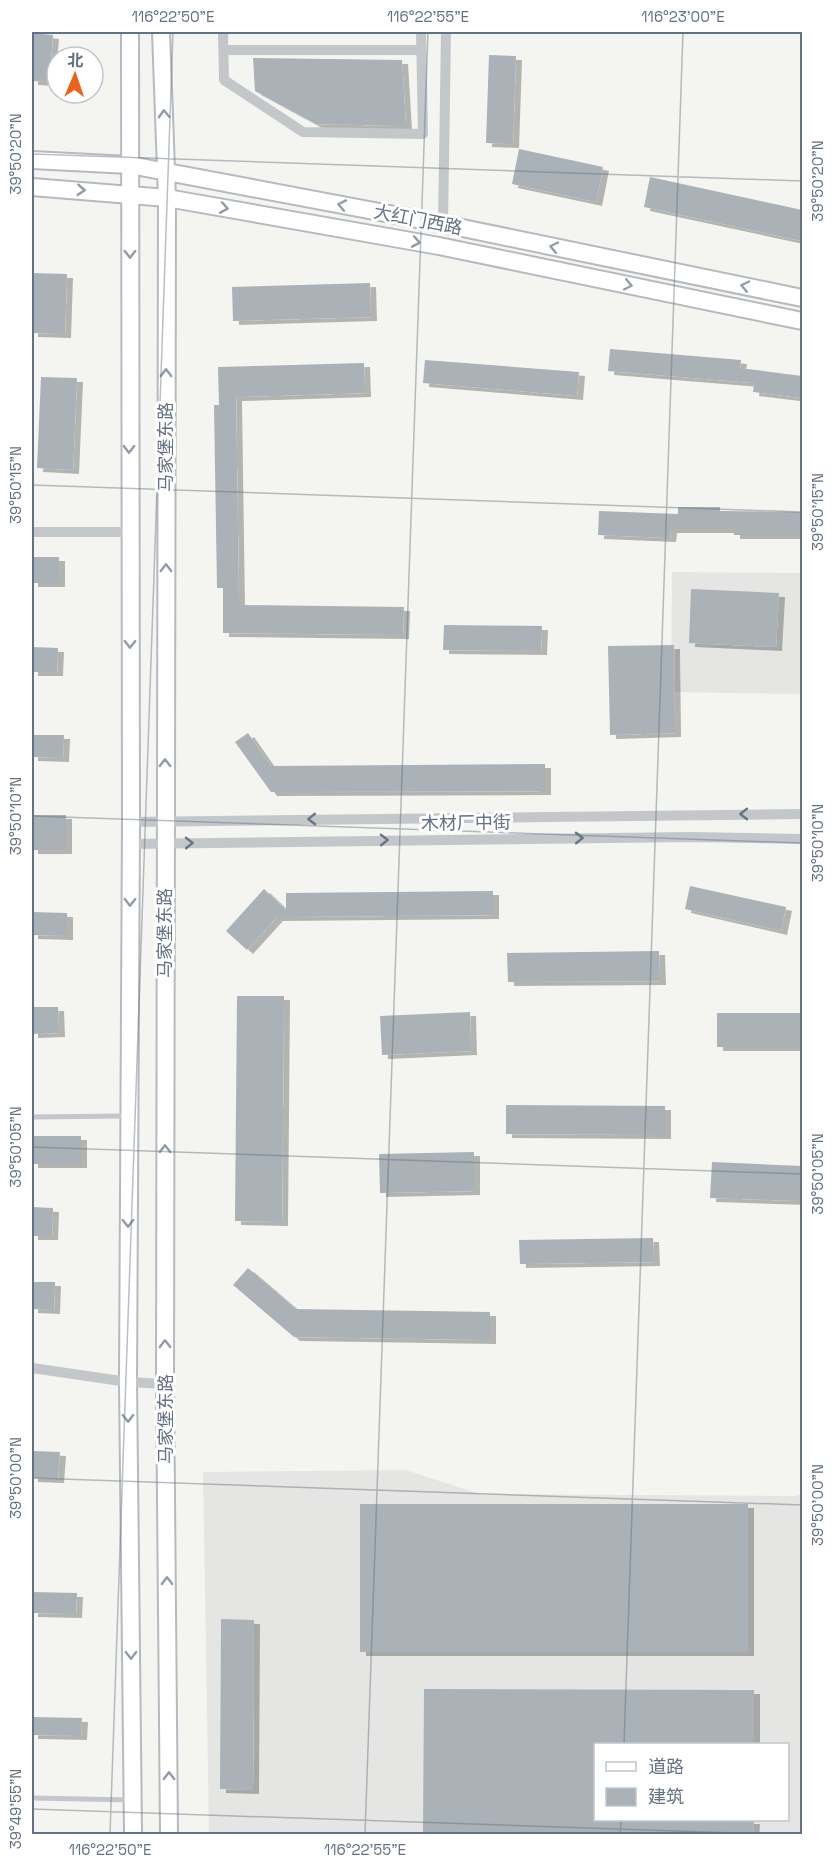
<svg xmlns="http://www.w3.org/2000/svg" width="834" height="1866" font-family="'Space Grotesk','Noto Sans SC',sans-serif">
<defs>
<filter id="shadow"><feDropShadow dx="6" dy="4" stdDeviation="0" flood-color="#0004"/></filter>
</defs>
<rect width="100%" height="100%" fill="#f4f5f0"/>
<!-- built -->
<g fill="#e5e6e4" fill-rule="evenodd">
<path d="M672,572L802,573V694L671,692Z"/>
<path d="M406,1470L480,1494L794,1496L802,1494V1834H209L203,1472ZM596,1744H788V1820H596Z"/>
</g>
<!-- building -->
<g fill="#aab1b7" filter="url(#shadow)">
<path d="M32,33L53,35L49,82L32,81Z"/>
<path d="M489,55L516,56L513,144L486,143Z"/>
<path d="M253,58L402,60L406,126L316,124L255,91Z"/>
<path d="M519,149L603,167L596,202L512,184Z"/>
<path d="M650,177L802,210V241L644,207Z"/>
<path d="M32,273L67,274L65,334L32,333Z"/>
<path d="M370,283L371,317L233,321L232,287Z"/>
<path d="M610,349L741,360L740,368L802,376V398L753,392L754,383L608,371Z"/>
<path d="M425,360L579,372L577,396L423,383Z"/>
<path d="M364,363L365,393L236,397L239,605L404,607L403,635L223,633V588H217L214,405H219L218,367Z"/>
<path d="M41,377L77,378L73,470L37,468Z"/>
<path d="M678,507H720V511L802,512V535H734V529H671L670,538L598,535L599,511L678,514Z"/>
<rect x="32" y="557" width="27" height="26"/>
<path d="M691,589L779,593L776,647L689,643Z"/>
<path d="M444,625L542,626L541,651L443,650Z"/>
<path d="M674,645L675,733L610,735L608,646Z"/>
<path d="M32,647L58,648L57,672H32Z"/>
<path d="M248,733L271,766L545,764V791L271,792L235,742Z"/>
<path d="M32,735H64L63,758L32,757Z"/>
<rect x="32" y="815" width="34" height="35"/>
<path d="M690,886L786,907L781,931L685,909Z"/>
<path d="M264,889L286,910V893L493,891V915L277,917L247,950L226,931Z"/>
<path d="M32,912L67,913V936L32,935Z"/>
<path d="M659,951L660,981L508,982L507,953Z"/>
<path d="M237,996H284L282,1222L235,1221Z"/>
<path d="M32,1007H58L59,1033L32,1034Z"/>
<path d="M470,1012L471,1051L382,1055L380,1016Z"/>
<rect x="717" y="1013" width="85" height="34"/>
<path d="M506,1105L665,1106V1135L506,1134Z"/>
<rect x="32" y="1136" width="49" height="28"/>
<path d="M474,1152V1191L380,1193L379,1154Z"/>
<path d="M712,1162L802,1166L801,1201L710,1198Z"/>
<path d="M32,1207L53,1208L52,1236H32Z"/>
<path d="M653,1238L654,1262L520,1264L519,1240Z"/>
<path d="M248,1268L296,1309L490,1312V1340L294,1337L233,1285Z"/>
<path d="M32,1282H55L54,1310L32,1309Z"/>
<path d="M32,1451L60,1452L58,1479L32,1478Z"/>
<rect x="360" y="1504" width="388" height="148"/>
<path d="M32,1592L77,1593L76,1614L32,1613Z"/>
<path d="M221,1619L254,1620L253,1790L220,1789Z"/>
<path d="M424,1689L754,1690V1744H596V1820H754L753,1834H423Z"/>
<path d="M32,1717L82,1718L81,1736L32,1735Z"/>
</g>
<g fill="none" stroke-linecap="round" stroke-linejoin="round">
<defs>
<g id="secondary">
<path d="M130,32L131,822L128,1382L133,1834"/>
<path d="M161,32L167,198L165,1384L169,1834"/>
<path d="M32,160L130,165L443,224L802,298"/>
<path d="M32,187L167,198L439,246L802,321"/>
</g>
</defs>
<!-- secondary casing -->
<use href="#secondary" stroke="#b6babf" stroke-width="20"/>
<!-- lane -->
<g stroke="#c4c7ca" stroke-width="5">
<path d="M32,1117L126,1116"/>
<path d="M32,1798L131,1800"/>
</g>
<!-- street -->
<g stroke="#c4c7ca" stroke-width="10">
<path d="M223,32L224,80L303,132L423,134L421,32"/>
<path d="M224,50H421"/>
<path d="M443,224L446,32"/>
<path d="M32,532H129"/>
<path d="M131,822L802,814"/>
<path d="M131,844L690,837L802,839"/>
<path d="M32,1368L128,1382L165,1384"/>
</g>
<!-- secondary -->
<use href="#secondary" stroke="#fff" stroke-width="16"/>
</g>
<!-- one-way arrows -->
<defs><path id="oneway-chevron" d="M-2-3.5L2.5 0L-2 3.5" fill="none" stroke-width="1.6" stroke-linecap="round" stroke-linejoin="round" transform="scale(1.5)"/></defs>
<g stroke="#919ca8">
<use href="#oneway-chevron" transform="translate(164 114) rotate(-92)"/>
<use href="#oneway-chevron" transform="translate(81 190) rotate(4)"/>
<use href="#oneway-chevron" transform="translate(342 205) rotate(-169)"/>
<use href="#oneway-chevron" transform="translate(224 208) rotate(10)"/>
<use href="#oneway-chevron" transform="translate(416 242) rotate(10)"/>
<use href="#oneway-chevron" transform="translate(554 247) rotate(-168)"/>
<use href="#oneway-chevron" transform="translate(130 254) rotate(90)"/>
<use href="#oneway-chevron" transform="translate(628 285) rotate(12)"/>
<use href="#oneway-chevron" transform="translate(745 286) rotate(-168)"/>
<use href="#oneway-chevron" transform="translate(166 373) rotate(-90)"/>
<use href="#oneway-chevron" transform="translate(129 449) rotate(90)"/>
<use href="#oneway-chevron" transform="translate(166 568) rotate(-90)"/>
<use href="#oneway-chevron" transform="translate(130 644) rotate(90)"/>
<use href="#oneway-chevron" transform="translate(165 763) rotate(-90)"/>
<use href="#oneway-chevron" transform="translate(130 902) rotate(91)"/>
<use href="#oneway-chevron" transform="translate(165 1149) rotate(-90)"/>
<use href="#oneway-chevron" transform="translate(128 1223) rotate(90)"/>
<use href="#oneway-chevron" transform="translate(165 1344) rotate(-90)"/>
<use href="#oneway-chevron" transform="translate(128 1418) rotate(89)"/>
<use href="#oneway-chevron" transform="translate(167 1581) rotate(-91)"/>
<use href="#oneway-chevron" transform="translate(131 1655) rotate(89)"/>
<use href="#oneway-chevron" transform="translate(169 1776) rotate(-90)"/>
</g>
<g stroke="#677587">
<use href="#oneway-chevron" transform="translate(744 814) rotate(180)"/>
<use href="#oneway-chevron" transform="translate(312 819) rotate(179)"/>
<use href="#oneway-chevron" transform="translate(579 838) rotate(-1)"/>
<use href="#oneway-chevron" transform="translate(384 840) rotate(-1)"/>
<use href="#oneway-chevron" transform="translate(189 843) rotate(-1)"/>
</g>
<!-- ticks -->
<path fill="none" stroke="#627183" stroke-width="1.5" stroke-opacity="0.45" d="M32,154L802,181M32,485L802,512M32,816L802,843M32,1147L802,1174M32,1478L802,1505M624,1744L683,32M32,1809L766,1834M110,1834L173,32M365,1834L428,32M620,1834L621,1820"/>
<g text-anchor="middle" stroke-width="6" stroke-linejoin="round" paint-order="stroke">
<!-- street labels -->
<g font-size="18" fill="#627183" stroke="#fff">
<text transform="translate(418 220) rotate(11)" y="6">大红门西路</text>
<text transform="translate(166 447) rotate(-90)" y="6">马家堡东路</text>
<text transform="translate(466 823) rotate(-1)" y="6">木材厂中街</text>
<text transform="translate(165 933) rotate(-90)" y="6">马家堡东路</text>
<text transform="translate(166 1419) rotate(-90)" y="6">马家堡东路</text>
</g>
</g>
<!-- border -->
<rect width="834" height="1866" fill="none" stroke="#ffffff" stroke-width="66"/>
<!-- legend -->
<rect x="594" y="1743" width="195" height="78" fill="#ffffff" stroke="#c0c6cd" stroke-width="1.5"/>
<rect x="606" y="1762" width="30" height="9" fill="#ffffff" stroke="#c0c6cd" stroke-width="1.5"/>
<text x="648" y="1773" font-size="18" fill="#627183">道路</text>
<rect x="606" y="1788" width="30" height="18" fill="#aab1b7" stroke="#c0c6cd" stroke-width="1.5"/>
<text x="648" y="1803" font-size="18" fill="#627183">建筑</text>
<!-- north arrow -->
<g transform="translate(75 75) rotate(2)"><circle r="28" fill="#ffffff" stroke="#c0c6cd" stroke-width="1.5"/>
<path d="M0-4.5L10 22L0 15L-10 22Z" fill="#e9631c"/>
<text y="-9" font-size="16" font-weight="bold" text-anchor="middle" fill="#627183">北</text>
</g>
<rect x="33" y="33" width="768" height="1800" fill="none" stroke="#627183" stroke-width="2"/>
<g font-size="15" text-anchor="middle" fill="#627183">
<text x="173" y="22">116°22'50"E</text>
<text x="428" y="22">116°22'55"E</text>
<text x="683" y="22">116°23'00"E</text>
<text transform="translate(16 154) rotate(-90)" y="5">39°50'20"N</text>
<text transform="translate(818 181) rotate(-90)" y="5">39°50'20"N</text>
<text transform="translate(16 485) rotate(-90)" y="5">39°50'15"N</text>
<text transform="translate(818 512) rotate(-90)" y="5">39°50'15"N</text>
<text transform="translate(16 816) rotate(-90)" y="5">39°50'10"N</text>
<text transform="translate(818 843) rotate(-90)" y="5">39°50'10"N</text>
<text transform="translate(16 1147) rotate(-90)" y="5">39°50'05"N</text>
<text transform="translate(818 1174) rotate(-90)" y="5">39°50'05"N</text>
<text transform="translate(16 1478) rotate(-90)" y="5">39°50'00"N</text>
<text transform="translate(818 1505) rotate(-90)" y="5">39°50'00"N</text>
<text transform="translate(16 1809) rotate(-90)" y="5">39°49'55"N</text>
<text x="110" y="1855">116°22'50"E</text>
<text x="365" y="1855">116°22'55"E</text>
</g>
</svg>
